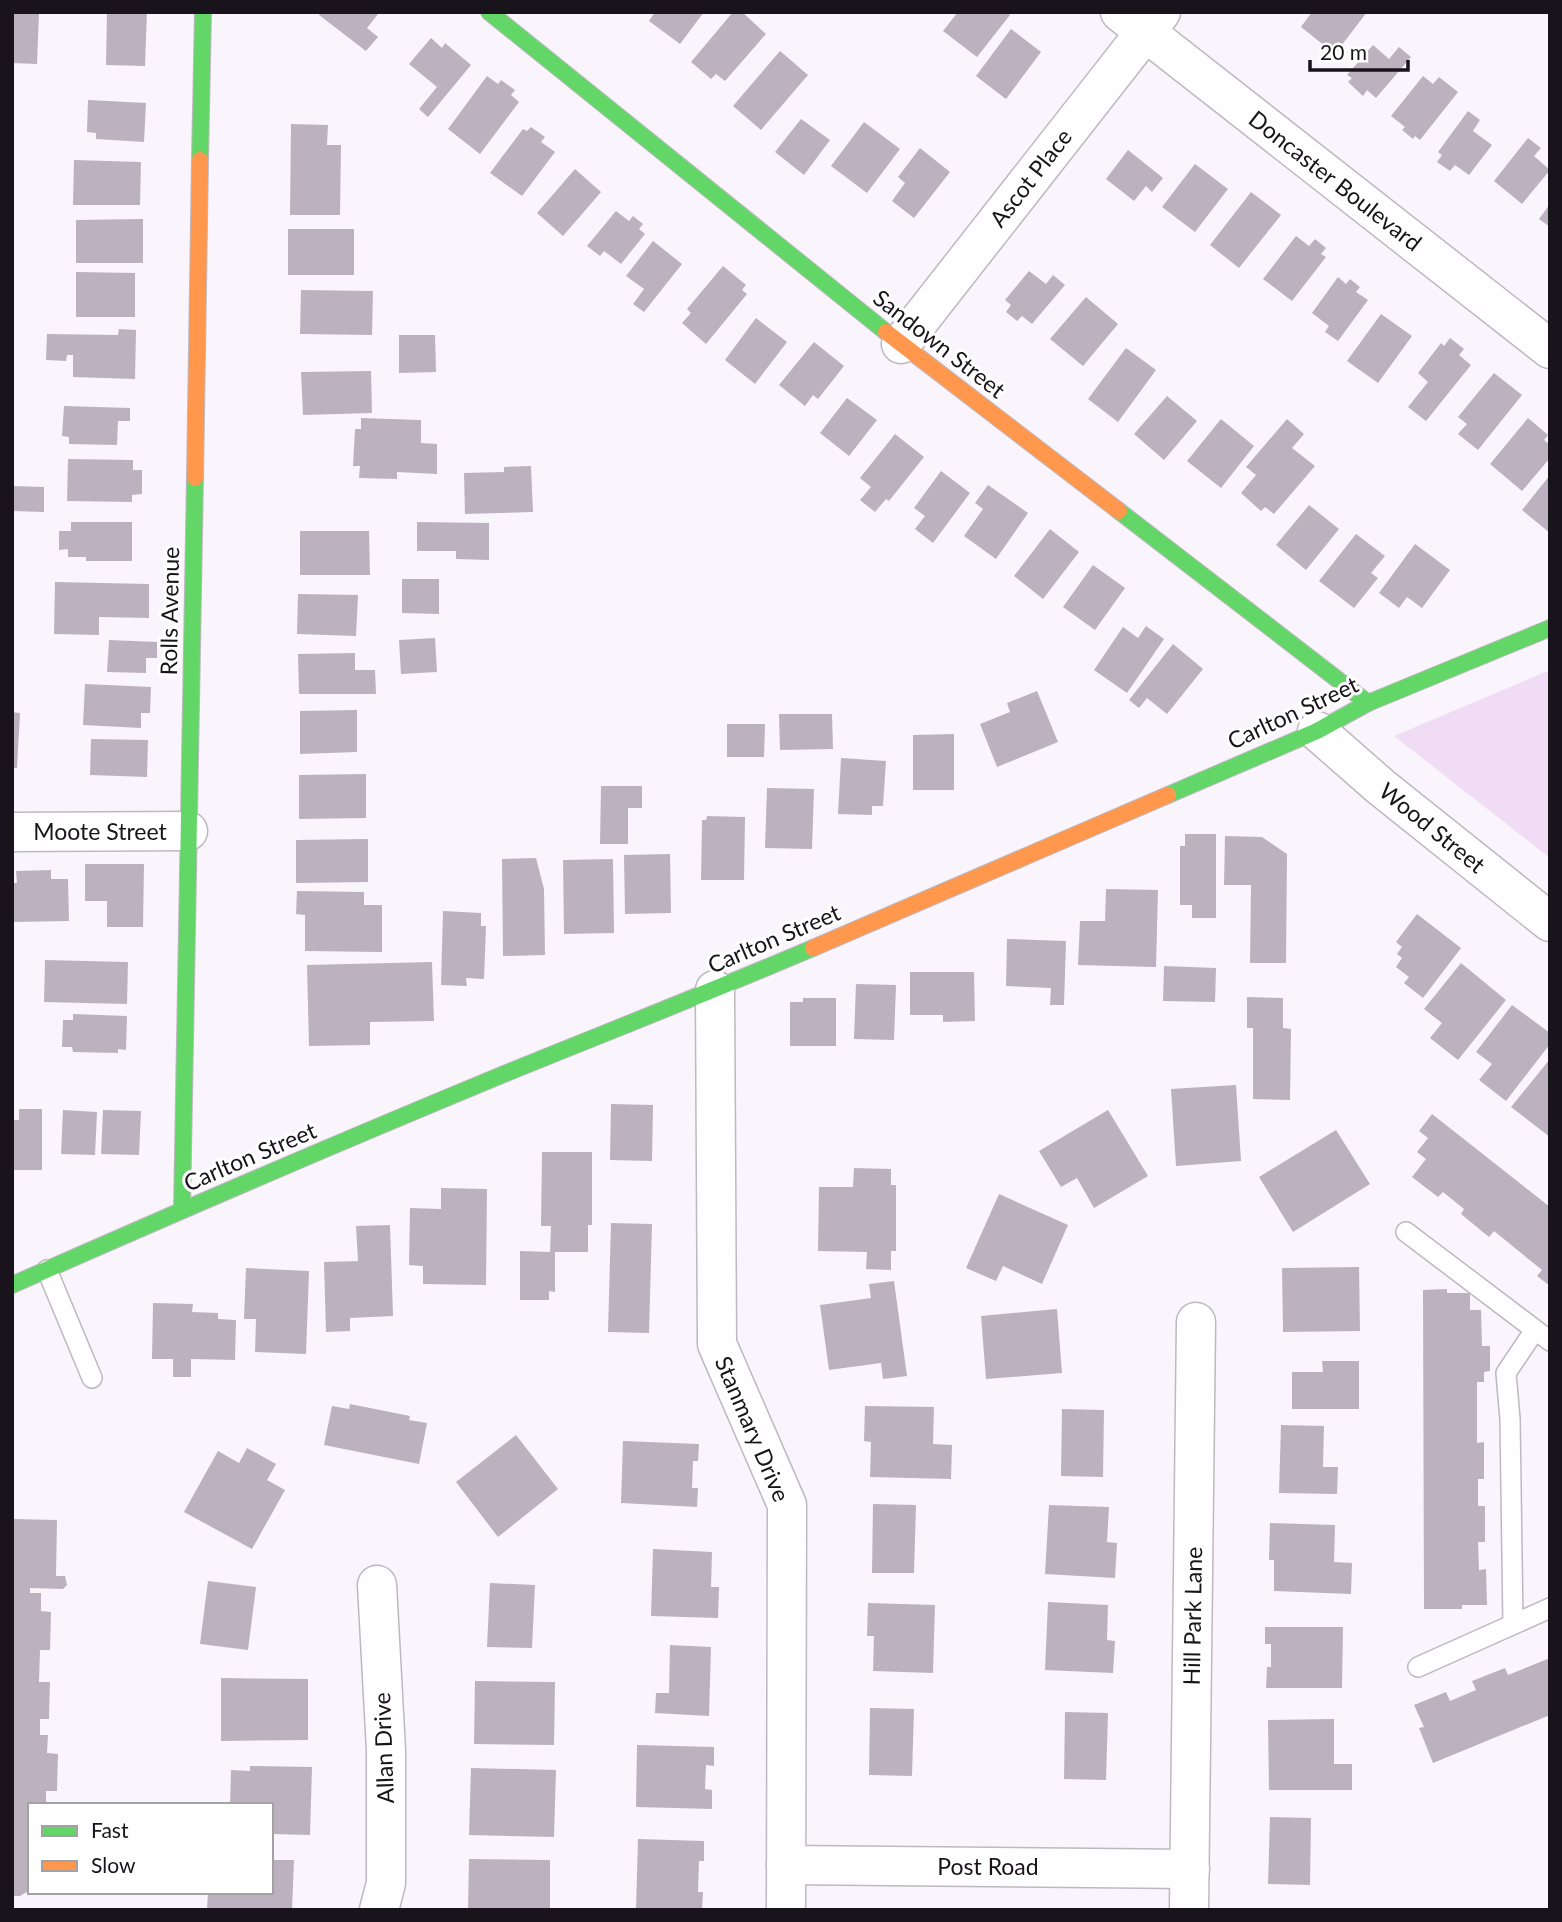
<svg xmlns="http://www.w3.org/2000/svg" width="1562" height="1922" font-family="Lato,sans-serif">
<rect width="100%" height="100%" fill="#faf4fc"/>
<!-- green -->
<path fill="#f1dcf6" d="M1550,670V858L1394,736Z"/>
<!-- building -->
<g fill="#bcb2bf">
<path d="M12,12H39L37,64L12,63Z"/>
<path d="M107,12H147L145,66L106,65Z"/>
<path d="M321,12H375L378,14L367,28L378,37L366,51L319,15Z"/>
<path d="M655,12H704L680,44L649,21Z"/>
<path d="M733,12H742L766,34L725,81L716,74L711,79L691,62Z"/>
<path d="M958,12H1007L1010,15L977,57L943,31Z"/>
<path d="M1312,12H1367L1335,54L1301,27Z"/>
<path d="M1011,29L1041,52L1006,99L976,76Z"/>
<path d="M431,38L442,48L445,43L471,65L428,117L419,109L437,87L409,64Z"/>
<path d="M1373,45L1389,59L1399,47L1411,57L1376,98L1367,90L1363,96L1348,82L1352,78L1347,75Z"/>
<path d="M780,51L808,75L761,130L733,106Z"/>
<path d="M487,76L498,84L501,80L515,90L511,95L519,102L480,154L448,129Z"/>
<path d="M1423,76L1433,84L1439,77L1458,92L1420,140L1415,136L1413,139L1402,130L1405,127L1391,116Z"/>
<path d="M88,100L146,103L144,142L96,139V133L87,132Z"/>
<path d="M1468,111L1480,120L1473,131L1492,145L1469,175L1455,165L1450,171L1437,162L1442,155L1438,152Z"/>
<path d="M801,119L830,140L804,175L775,152Z"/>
<path d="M864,122L900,149L867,193L831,166Z"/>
<path d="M291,124L328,125L327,145H341L340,215H290Z"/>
<path d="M531,127L545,137L541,142L555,152L522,196L490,173L523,129L527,131Z"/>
<path d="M1528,138L1541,148L1534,156L1550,170L1522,204L1494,181Z"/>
<path d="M920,148L950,172L914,218L892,201L905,183L898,177Z"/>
<path d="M1128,150L1163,178L1152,192L1146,186L1134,201L1106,179Z"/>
<path d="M74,160L141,162L140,205H73Z"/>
<path d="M1195,164L1228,189L1195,232L1162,207Z"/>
<path d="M575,169L601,192L563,236L537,213Z"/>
<path d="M1251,192L1281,215L1239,268L1210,245Z"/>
<path d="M1550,204V227L1539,219Z"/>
<path d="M616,211L629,221L633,216L643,224L639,229L645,234L621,264L604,251L600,256L587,246Z"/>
<path d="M143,219V263H76V220Z"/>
<rect x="288" y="229" width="66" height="46"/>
<path d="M1296,236L1309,246L1315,239L1326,248L1321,254L1326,257L1292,301L1263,279Z"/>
<path d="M653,241L682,264L644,312L633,304L644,289L626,276Z"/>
<path d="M723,266L746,285L742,290L747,294L706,344L682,323L691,313L687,309Z"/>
<path d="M1029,271L1046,284L1053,275L1065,285L1032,324L1022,316L1017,321L1006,312L1011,305L1005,300Z"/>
<path d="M76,272L135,273V317H76Z"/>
<path d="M1338,277L1346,284L1350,279L1360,287L1356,292L1368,300L1338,341L1325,332L1329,326L1312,313Z"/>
<path d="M301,290L373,291L372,335L300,334Z"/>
<path d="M1086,297L1118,324L1083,366L1050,339Z"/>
<path d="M1381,314L1412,336L1378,383L1347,361Z"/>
<path d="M756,318L787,342L755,384L725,360Z"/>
<path d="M119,329L136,330L135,379L73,377V355H67L66,361L46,360L47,334L118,335Z"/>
<path d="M399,335H435L436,372L399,373Z"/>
<path d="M1450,338L1464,349L1459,355L1471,365L1426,421L1408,407L1428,382L1418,373L1441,343L1444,346Z"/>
<path d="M814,342L844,366L818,399L813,395L805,406L779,385Z"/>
<path d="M1126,348L1156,370L1118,422L1088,399Z"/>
<path d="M371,371L372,413L303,415L301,372Z"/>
<path d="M1494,373L1522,395L1478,450L1458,434L1467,424L1458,417Z"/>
<path d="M1167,396L1197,421L1164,460L1134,434Z"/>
<path d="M847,398L877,420L849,456L820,433Z"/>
<path d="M64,406L130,408V421H118L117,445L69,444V437L62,436Z"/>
<path d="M361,418L421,420V443L437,444V474L397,472V479L359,478L360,466H353L355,429H361Z"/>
<path d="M1528,418L1548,435L1544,440L1550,445V458L1522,491L1490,464Z"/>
<path d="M1221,419L1254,446L1221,488L1187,461Z"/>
<path d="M1287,419L1304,434L1292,448L1315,466L1274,514L1265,507L1261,511L1241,493L1256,475L1246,467Z"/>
<path d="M895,434L924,457L889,501L886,499L875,512L860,500L871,487L860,478Z"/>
<path d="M68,459L133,460V470H142V494L132,495V502L67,501Z"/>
<path d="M531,466L533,512L465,514L464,473L504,472V467Z"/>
<path d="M941,471L970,493L933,543L915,529L925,516L914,508Z"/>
<path d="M1550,475V533L1522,510Z"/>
<path d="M988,485L1028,513L996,559L964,536L983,509L975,503Z"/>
<path d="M12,486L44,487V512L12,511Z"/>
<path d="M1309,505L1339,529L1306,570L1276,545Z"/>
<path d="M71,522H132V561H86V557H68V549L59,550V531H71Z"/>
<path d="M417,522L489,523V560L456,559V551H417Z"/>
<path d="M1050,529L1079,552L1043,599L1014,576Z"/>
<path d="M300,531H369L370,575H300Z"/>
<path d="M1356,534L1385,556L1371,573L1378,578L1354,608L1319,581Z"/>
<path d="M1415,544L1450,570L1422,608L1407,597L1399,608L1379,593Z"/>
<path d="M1093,565L1125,588L1095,630L1063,607Z"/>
<path d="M402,579H439V614L402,613Z"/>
<path d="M55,582L149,584V618L99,617V635L54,634Z"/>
<path d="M298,594L358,595L356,636L297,634Z"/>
<path d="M1146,626L1164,639L1127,693L1094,670L1123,627L1138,638Z"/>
<path d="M435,638L437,672L401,674L399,640Z"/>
<path d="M109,640L157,642V658H146V673L107,672Z"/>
<path d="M1173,644L1203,669L1167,714L1147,698L1139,708L1129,700Z"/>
<path d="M355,653V670H375L376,694H299L298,654Z"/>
<path d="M85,684L151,687L150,713H141V728L83,725Z"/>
<path d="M1037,691L1058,742L997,767L980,724L1010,712L1007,703Z"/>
<path d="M357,710V752L300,754V711Z"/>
<path d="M12,712L20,713L17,768H12Z"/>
<path d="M779,714H832L833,749L780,750Z"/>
<path d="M727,724H765L764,757H727Z"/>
<path d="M954,734V790H913V735Z"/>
<path d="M91,739L148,740L147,777L90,775Z"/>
<path d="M841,758L886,761L883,806H872V815L838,814Z"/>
<path d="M366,774V818L299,819V775Z"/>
<path d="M601,786H642V808H628V844H600Z"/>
<path d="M767,788L814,789L812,849L765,848Z"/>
<path d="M707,816L745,817L744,880H701L702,820H706Z"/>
<path d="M1185,834H1216V918H1192V905H1180V846H1185Z"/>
<path d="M1225,836L1262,837L1287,854L1286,963H1250L1251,885H1224Z"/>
<path d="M368,839V882L296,883V840Z"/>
<path d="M670,854L671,913L625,914L624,855Z"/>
<path d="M536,858L544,889L545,955L503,956L502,859Z"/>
<path d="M613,859L614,933L564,934L563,860Z"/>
<path d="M85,864H144L143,927H107V901H85Z"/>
<path d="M51,870V879H68L69,921L12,922V883H17L16,871Z"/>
<path d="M1106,889L1158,890L1156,967L1078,965L1080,921H1105Z"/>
<path d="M297,891L364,892V905H382V952L305,951V915L296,914Z"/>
<path d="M443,911L481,913V926H486L484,979L466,978L467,986L441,985Z"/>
<path d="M1417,914L1461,948L1423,998L1404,983L1409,977L1396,967L1402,958L1397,954L1402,947L1396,942Z"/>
<path d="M1007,939L1066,941L1064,1005H1050L1051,988L1006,986Z"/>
<path d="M45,960L128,962L127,1004L44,1002Z"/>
<path d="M432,962L434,1021L370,1022V1045L309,1046L307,965Z"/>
<path d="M1461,963L1506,1000L1458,1060L1430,1038L1442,1023L1424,1009Z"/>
<path d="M1164,966L1216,968L1215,1002L1163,1001Z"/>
<path d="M910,972H974L975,1021L943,1022V1015H910Z"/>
<path d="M856,984L896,985L894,1040L854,1039Z"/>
<path d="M1247,997L1283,998V1028L1291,1029L1290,1100L1253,1099V1028H1247Z"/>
<path d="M803,998H836V1046H790V1002H803Z"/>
<path d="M1512,1005L1550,1033V1044L1506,1101L1479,1080L1492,1064L1476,1052Z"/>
<path d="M73,1014L127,1016L126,1050L118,1049V1053L73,1052L72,1047H62L63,1020H73Z"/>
<path d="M1550,1059V1137L1511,1107Z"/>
<path d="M1236,1085L1241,1161L1176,1166L1171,1089Z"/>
<path d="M611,1104L653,1105L652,1161L610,1160Z"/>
<path d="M19,1109H42V1170H12V1120H19Z"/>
<path d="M63,1110L97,1112L95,1155L61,1154Z"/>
<path d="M103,1110L141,1111L139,1155L101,1154Z"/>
<path d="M1108,1110L1148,1176L1094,1208L1077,1178L1061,1187L1039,1151Z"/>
<path d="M1432,1114L1550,1207V1286L1537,1276L1542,1270L1494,1231L1489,1237L1461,1214L1464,1209L1443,1192L1438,1197L1412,1177L1426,1159L1417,1152L1428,1138L1419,1131Z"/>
<path d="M1336,1130L1370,1184L1293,1232L1259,1177Z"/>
<path d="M542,1152H592V1225H588V1252H555V1292L549,1291V1300H520V1251L550,1252L551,1226H541Z"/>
<path d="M854,1168L891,1169V1185H896V1251H891V1270L866,1269L867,1252L818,1251L819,1187H853Z"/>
<path d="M441,1188L487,1189L486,1285L423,1284V1266L409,1265L410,1208L441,1209Z"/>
<path d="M999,1194L1068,1225L1042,1284L1003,1266L996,1281L966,1268Z"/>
<path d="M611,1223L652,1224L649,1333L608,1332Z"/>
<path d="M390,1225L393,1316L350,1318V1331L326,1332L324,1262L358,1261L356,1226Z"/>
<path d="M1359,1267L1360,1331L1283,1332L1282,1268Z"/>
<path d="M246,1268L309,1271L306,1354L255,1352L256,1319H244Z"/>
<path d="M894,1281L907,1376L883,1379L881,1363L829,1370L820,1305L871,1298L869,1284Z"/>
<path d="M1447,1289V1293H1470V1310H1481L1482,1346H1490V1371L1484,1372V1382H1477V1443L1484,1442V1479H1478V1506H1485V1542H1478L1479,1570L1486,1569L1487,1605H1462V1609H1424L1423,1290Z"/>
<path d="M153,1303L193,1304L192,1312L218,1313V1319L236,1320L235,1360L191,1359V1377H173V1359H152Z"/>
<path d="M1057,1309L1062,1373L986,1379L981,1316Z"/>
<path d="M1322,1361H1359V1409H1292V1372H1323Z"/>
<path d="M350,1404L410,1416L409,1420L427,1423L419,1464L324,1445L332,1406L349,1409Z"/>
<path d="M865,1406L934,1407L933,1444L952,1445L951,1479L870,1477L871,1442L864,1441Z"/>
<path d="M1062,1409L1104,1410L1103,1477L1061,1476Z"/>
<path d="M1281,1425L1324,1426L1323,1467H1338L1337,1494L1279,1493Z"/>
<path d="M516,1435L558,1489L498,1537L456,1482Z"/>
<path d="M623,1441L699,1444L698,1461H693L692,1488H698L697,1507L621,1503Z"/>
<path d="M247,1448L276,1464L267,1480L285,1490L252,1549L184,1512L218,1451L239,1463Z"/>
<path d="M873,1504L916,1505L914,1573H872Z"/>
<path d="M1049,1505L1109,1507L1107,1542L1117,1543L1115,1578L1045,1574Z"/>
<path d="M12,1519L57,1520L56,1576H65L67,1585L63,1589L30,1588V1593H41V1611L51,1612L50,1650H40L39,1682H50L49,1719H40V1735H48L47,1753L58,1754L57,1791H46V1805H30V1890L20,1896H12Z"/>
<path d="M1270,1523L1335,1525L1334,1562L1352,1563L1351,1594L1274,1591V1560H1269Z"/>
<path d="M653,1549L712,1552L711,1587H719L718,1618L651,1616Z"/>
<path d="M208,1581L256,1587L248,1650L200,1644Z"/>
<path d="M490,1583L535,1585L532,1648L487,1647Z"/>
<path d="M1048,1602L1108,1605L1107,1640L1115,1641L1113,1673L1045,1670Z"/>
<path d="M868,1603L935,1605L933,1673L873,1671L874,1636H867Z"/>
<path d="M1265,1627H1343L1342,1688H1266L1267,1667H1271V1644H1265Z"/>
<path d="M670,1645L711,1647L709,1716L655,1713L656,1693H669Z"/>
<path d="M1550,1658V1715L1433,1763L1419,1728L1424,1727L1414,1705L1446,1692L1450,1701L1476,1690L1472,1681L1505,1668L1508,1675Z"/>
<path d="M221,1678L308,1679V1740L221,1741Z"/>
<path d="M475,1681L555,1682L554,1745L474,1744Z"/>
<path d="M870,1708L914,1709L912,1776L869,1775Z"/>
<path d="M1065,1712L1108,1713L1106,1780L1064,1779Z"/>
<path d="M1334,1719V1764H1352V1790H1269L1268,1720Z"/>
<path d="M637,1745L714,1747V1766L706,1765L705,1789L712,1790V1809L636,1807Z"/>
<path d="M250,1766L312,1767L310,1835L271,1834V1805H230L231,1770L250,1771Z"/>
<path d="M471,1768L556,1770L554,1837L469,1835Z"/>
<path d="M1270,1817L1311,1818L1310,1885L1268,1884Z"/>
<path d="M638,1839L704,1841V1861H699L698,1892H703L702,1910L636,1908Z"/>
<path d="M469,1859L550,1860V1910H468Z"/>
<path d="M271,1860H294L292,1910H207L208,1892H271Z"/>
</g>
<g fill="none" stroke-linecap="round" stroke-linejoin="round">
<defs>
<g id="lane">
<path d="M1406,1232L1550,1341"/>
<path d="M47,1270L92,1378"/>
<path d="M1513,1624L1510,1419L1506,1373L1535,1330"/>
<path d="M1418,1667L1550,1608"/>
</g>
<g id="street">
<path d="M1120,12L1550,349"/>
<path d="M901,344L1161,12"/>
<path d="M1317,731L1381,787L1550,922"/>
<path d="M12,832L188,831"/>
<path d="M715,990L717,1344L787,1505L786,1910"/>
<path d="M377,1585L386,1750V1883L379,1910"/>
<path d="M786,1865L1190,1869"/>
<path d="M1189,1910L1196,1322"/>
</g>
<g id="fast">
<path d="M489,12L886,332"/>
<path d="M200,160L203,12"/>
<path d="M1119,511L1368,703"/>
<path d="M1168,795L1317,731L1368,703L1550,628"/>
<path d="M182,1210L195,478"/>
<path d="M12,1285C177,1212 342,1141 509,1072C610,1031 712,991 813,948"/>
</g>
<g id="slow">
<path d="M886,332L1119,511"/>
<path d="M195,478L200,160"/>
<path d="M813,948L1168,795"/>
</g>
</defs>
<!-- lane casing -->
<use href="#lane" stroke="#beb9c0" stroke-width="22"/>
<!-- street casing -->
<use href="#street" stroke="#beb9c0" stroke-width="41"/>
<!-- fast casing -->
<use href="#fast" stroke="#beb9c0" stroke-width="18"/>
<!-- slow casing -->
<use href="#slow" stroke="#beb9c0" stroke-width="18"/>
<!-- lane -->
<use href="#lane" stroke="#fefdff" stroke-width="19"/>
<!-- street -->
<use href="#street" stroke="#fefdff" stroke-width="38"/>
<!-- fast -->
<use href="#fast" stroke="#63d668" stroke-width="16"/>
<!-- slow -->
<use href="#slow" stroke="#ff974d" stroke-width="16"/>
</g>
<g text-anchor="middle" stroke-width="6" stroke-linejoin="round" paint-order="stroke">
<!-- street labels -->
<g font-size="23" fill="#19131b" stroke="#fff">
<text transform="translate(1031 178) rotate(-52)" y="8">Ascot Place</text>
<text transform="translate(1335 181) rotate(38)" y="8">Doncaster Boulevard</text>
<text transform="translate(939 344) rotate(38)" y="8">Sandown Street</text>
<text transform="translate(170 611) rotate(-89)" y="8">Rolls Avenue</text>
<text transform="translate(1293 713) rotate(-25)" y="8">Carlton Street</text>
<text transform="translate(1432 828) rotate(39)" y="8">Wood Street</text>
<text x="100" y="840">Moote Street</text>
<text transform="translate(774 939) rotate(-23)" y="8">Carlton Street</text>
<text transform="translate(250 1157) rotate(-23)" y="8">Carlton Street</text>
<text transform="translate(752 1429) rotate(67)" y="8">Stanmary Drive</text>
<text transform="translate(1193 1616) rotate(-89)" y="8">Hill Park Lane</text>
<text transform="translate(384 1748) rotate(-92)" y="8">Allan Drive</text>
<text x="988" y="1875">Post Road</text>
</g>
</g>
<!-- border -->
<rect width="1562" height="1922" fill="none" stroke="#19131b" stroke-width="28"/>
<!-- legend -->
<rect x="28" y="1803" width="245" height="91" fill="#ffffff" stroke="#a3a1a4" stroke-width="2"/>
<rect x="42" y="1826" width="35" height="10" fill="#63d668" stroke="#a3a1a4" stroke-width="2"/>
<text x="91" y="1838" font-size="21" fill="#19131b">Fast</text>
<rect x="42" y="1861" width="35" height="10" fill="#ff974d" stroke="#a3a1a4" stroke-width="2"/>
<text x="91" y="1873" font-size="21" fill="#19131b">Slow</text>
<!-- scale -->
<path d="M1310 60v10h98v-10" fill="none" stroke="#19131b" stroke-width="3.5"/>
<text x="1320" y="60" font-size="21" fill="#19131b" stroke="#ffffff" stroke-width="5" paint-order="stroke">20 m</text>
</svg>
